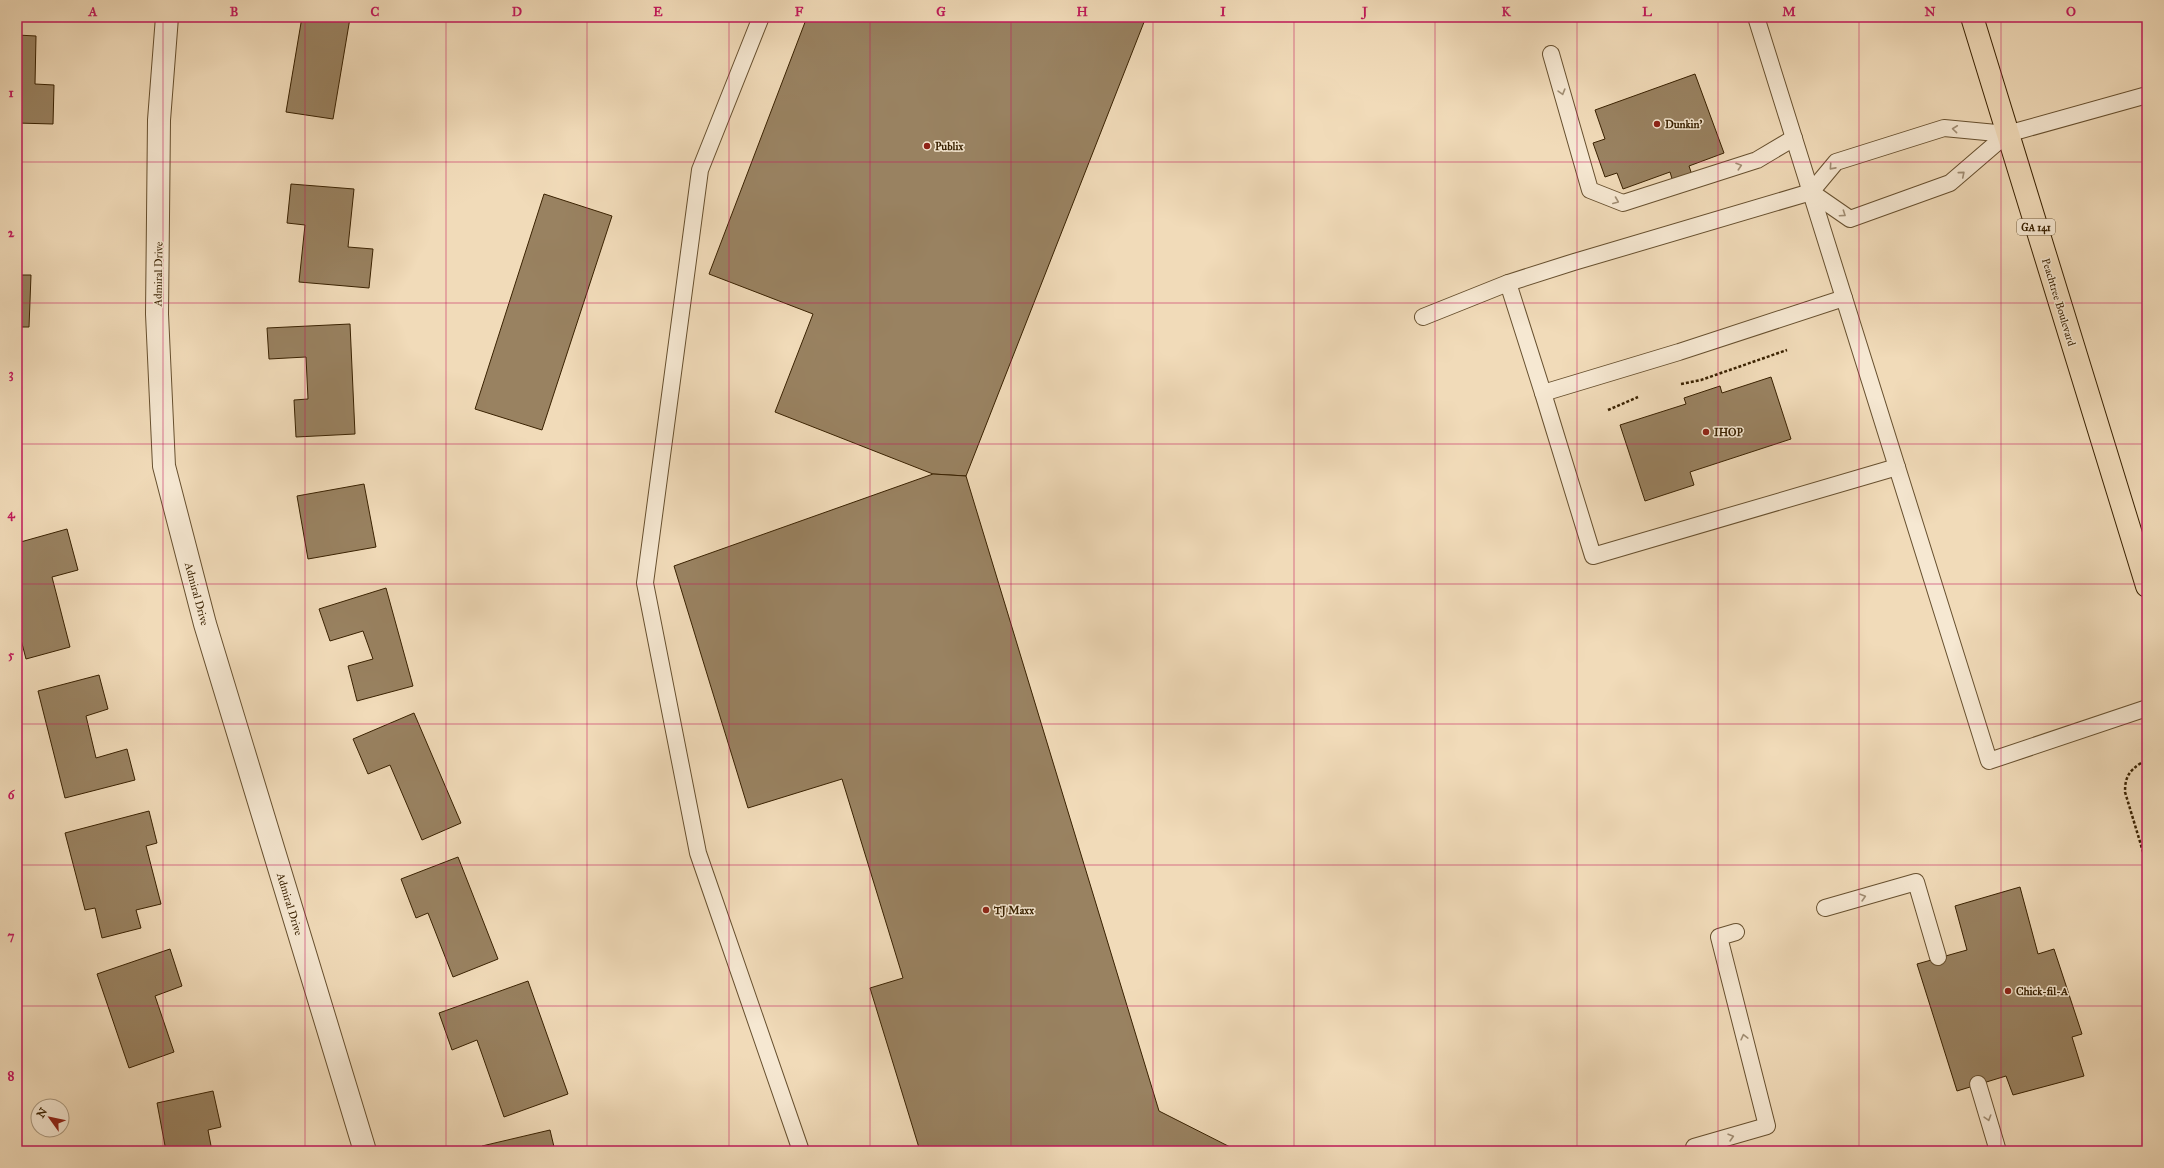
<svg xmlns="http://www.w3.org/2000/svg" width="2164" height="1168" font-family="'IM FELL Great Primer',serif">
<rect width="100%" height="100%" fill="#f1dbb9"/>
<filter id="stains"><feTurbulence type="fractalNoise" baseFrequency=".005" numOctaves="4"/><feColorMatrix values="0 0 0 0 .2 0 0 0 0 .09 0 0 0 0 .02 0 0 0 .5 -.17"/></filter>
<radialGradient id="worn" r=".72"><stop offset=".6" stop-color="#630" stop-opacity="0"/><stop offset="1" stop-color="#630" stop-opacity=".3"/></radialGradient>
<!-- building -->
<g fill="#998261" stroke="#392101">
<path d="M302,17L350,18L333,119L286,112Z"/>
<path d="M807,17H1146L966,476L933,474L775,412L813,314L709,274Z"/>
<path d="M17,35L36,36L35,84L54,85L53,124L17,123Z"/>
<path d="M1695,74L1724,153L1689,166L1692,175L1673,182L1670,172L1623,189L1617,173L1605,177L1593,143L1605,139L1595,110Z"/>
<path d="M291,184L354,189L348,247L373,249L369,288L299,282L305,225L287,223Z"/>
<path d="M544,194L612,216L542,430L475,409Z"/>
<path d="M17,275H31L29,327H17Z"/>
<path d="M350,324L355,434L296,437L294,400L308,399L306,357L269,359L267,328Z"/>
<path d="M1771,377L1791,439L1690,472L1694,485L1645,501L1620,425L1686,404L1684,398L1720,386L1722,393Z"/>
<path d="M933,474L966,476L1159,1111L1238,1151H920L870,988L903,978L842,779L748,808L674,566Z"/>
<path d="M364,484L376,547L308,559L297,496Z"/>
<path d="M67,529L78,570L52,577L70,647L26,659L17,624V543Z"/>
<path d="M386,588L413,686L357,701L348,666L373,659L363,631L330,641L319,609Z"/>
<path d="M99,675L108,709L86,716L96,758L127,749L135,780L65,798L38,691Z"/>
<path d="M414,713L461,823L422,840L390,765L368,774L353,739Z"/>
<path d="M149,811L157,843L146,846L161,904L136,910L141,928L102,938L95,908L85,910L65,833Z"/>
<path d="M458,857L498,959L453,977L428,913L416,918L401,879Z"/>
<path d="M2020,887L2038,954L2054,949L2082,1034L2072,1037L2084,1076L2013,1095L2006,1076L1957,1091L1917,964L1967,950L1955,906Z"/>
<path d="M170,949L182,986L155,996L174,1052L129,1068L97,974Z"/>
<path d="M528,981L568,1094L504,1117L477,1040L452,1050L439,1013Z"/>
<path d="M213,1091L221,1127L208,1130L212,1151H166L157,1103Z"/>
<path d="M550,1130L555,1151H484L482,1146Z"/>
</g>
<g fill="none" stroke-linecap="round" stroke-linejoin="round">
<defs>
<g id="lane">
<path d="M761,17L700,170L645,583L698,853L801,1151"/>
<path d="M1756,17L1989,761L2147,708"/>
<path d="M1551,54L1590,190L1623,203L1757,160L1794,138"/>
<path d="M1811,192L1850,219L1950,183L2007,134"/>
<path d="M1508,283L1543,393"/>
<path d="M1844,298L1679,352L1543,393L1593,556L1897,467"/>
<path d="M1423,317L1508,283L1574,262L1811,192L1836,162L1944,128L2007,134L2147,95"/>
<path d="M1825,908L1916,882L1938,957"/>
<path d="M1978,1084L1998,1151"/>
<path d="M1694,1147L1767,1126L1719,937L1736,932"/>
</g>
<path id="street" d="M167,17L159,120L157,314L164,466L205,624L365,1151"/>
<path id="highway" d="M1972,17L2147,586"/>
</defs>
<!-- lane casing -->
<use href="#lane" stroke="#67502f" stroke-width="18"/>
<!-- street casing -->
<use href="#street" stroke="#67502f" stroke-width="24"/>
<!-- highway casing -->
<use href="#highway" stroke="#392101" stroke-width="24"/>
<!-- path -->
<g stroke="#392101" stroke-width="2.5" stroke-dasharray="3 2" stroke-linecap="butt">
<path d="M1681,384L1701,380L1787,350"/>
<path d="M1608,410L1638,397"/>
<path d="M2141,763C2129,771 2125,777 2125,792L2147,865"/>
</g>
<!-- lane -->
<use href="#lane" stroke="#f6e8d2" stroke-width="16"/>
<!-- street -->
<use href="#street" stroke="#f6e8d2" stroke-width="22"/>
<!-- highway -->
<use href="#highway" stroke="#f1dbb9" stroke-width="22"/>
</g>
<!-- one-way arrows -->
<defs><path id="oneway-chevron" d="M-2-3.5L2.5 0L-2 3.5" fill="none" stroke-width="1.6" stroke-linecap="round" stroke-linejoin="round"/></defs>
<g stroke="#a18e74">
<use href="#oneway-chevron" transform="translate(1562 92) rotate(74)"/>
<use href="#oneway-chevron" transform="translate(1955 129) rotate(-174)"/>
<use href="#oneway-chevron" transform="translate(1739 166) rotate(-18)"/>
<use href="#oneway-chevron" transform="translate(1832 167) rotate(132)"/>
<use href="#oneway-chevron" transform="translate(1962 174) rotate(-40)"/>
<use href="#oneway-chevron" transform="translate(1616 201) rotate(22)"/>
<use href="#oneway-chevron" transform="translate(1843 214) rotate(34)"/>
<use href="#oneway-chevron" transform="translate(1863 897) rotate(-16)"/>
<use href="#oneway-chevron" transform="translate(1744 1037) rotate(-104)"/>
<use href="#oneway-chevron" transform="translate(1988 1118) rotate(73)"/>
<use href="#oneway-chevron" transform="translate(1731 1137) rotate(-16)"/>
</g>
<!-- grid -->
<path fill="none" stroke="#c2185b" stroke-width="1" stroke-opacity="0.55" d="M163,17V1151M305,17V1151M446,17V1151M587,17V1151M729,17V1151M870,17V1151M1011,17V1151M1153,17V1151M1294,17V1151M1435,17V1151M1577,17V1151M1718,17V1151M1859,17V1151M2001,17V1151M17,162H2147M17,303H2147M17,444H2147M17,584H2147M17,724H2147M17,865H2147M17,1006H2147"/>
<!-- markers -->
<g fill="#8f2418" stroke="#f6e8d2" stroke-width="1.5">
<circle cx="1657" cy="124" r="4"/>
<circle cx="927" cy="146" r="4"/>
<circle cx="1706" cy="432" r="4"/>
<circle cx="986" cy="910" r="4"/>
<circle cx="2008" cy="991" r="4"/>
</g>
<g text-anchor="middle" stroke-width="3" stroke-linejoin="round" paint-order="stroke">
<!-- shield labels -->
<rect fill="#f6e8d2" stroke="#725d40" stroke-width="1" x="2017" y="219" width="38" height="16" rx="3"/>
<g font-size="10" font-weight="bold" fill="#392101">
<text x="2036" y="231">GA 141</text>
</g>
<!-- poi labels -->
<g font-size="11" font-weight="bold" fill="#392101" stroke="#f6e8d2" text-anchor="start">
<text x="1665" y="128">Dunkin'</text>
<text x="935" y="150">Publix</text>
<text x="1714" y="436">IHOP</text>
<text x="994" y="914">TJ Maxx</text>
<text x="2016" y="995">Chick-fil-A</text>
</g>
<!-- street labels -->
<g font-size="11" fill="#392101" stroke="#f6e8d2">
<text transform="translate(158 274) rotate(-89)" y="4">Admiral Drive</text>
<text transform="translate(2059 302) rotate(73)" y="4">Peachtree Boulevard</text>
<text transform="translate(197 594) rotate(75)" y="4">Admiral Drive</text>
<text transform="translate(290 904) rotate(73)" y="4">Admiral Drive</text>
</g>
</g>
<!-- margin -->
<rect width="2164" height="1168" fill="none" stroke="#f1dbb9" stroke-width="44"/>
<!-- north arrow -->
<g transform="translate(50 1118) rotate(303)"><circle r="19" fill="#f6e8d2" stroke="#aa987e"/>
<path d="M0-3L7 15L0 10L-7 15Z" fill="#8f2418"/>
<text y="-6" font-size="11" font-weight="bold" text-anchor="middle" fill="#392101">N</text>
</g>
<rect x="22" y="22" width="2120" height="1124" fill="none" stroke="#c2185b" stroke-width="1.5"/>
<g font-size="13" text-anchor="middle" font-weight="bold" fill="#c2185b">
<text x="93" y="16">A</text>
<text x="234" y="16">B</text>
<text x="375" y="16">C</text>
<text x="517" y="16">D</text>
<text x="658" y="16">E</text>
<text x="799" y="16">F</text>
<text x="941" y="16">G</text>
<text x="1082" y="16">H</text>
<text x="1223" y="16">I</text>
<text x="1365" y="16">J</text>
<text x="1506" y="16">K</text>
<text x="1647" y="16">L</text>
<text x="1789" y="16">M</text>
<text x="1930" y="16">N</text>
<text x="2071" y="16">O</text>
<text x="11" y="97">1</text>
<text x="11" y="237">2</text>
<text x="11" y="378">3</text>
<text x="11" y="518">4</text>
<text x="11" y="659">5</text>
<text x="11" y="799">6</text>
<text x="11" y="940">7</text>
<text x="11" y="1080">8</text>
</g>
<rect width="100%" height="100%" filter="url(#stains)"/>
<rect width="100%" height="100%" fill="url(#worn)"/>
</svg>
